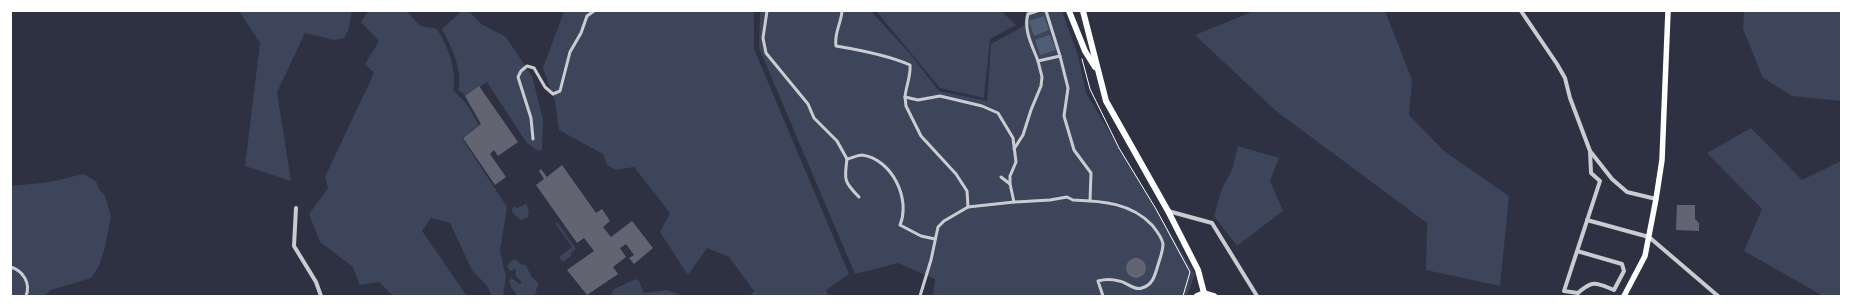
<svg xmlns="http://www.w3.org/2000/svg" width="1852" height="307" font-family="Commissioner,sans-serif">
<rect width="100%" height="100%" fill="#2d3142"/>
<!-- green -->
<g fill="#3c4559">
<path d="M239,11H352L349,28L344,38L334,40L305,33L277,92L291,181L245,166L260,43Z"/>
<path d="M368,11H407L420,26L437,29C448,47 457,68 453,90L466,103L479,125L462,138L507,207L500,251L506,277L503,296H492L487,286L472,270L450,223L431,218L422,231L467,296H393L379,282L360,285L353,267L320,242L309,214L328,188L325,177L374,73L365,64L379,41L361,22Z"/>
<path d="M462,11H469L481,24L506,37L532,76L543,120L542,150L538,151L526,142L487,82L466,96L458,90C463,70 451,46 442,29Z"/>
<path d="M564,11H754V49L849,274L826,290L828,296H750L754,291L729,257L707,248L688,275L660,232L670,213L634,167L616,170L607,165L603,154L559,130L555,102L543,68Z"/>
<path d="M760,11H871L911,55L939,91L987,101L991,44L1024,26L1026,11H1062L1078,55L1086,93L1195,274L1187,296H933L935,279L898,263L855,274L759,48Z"/>
<path d="M876,11H1001L1016,25L990,39L984,98L940,88Z"/>
<path d="M1254,11H1385L1412,80L1409,115L1444,151L1509,196L1500,286L1426,270L1427,223L1276,111L1195,35Z"/>
<path d="M1744,11H1841V101L1792,96L1763,78L1743,29Z"/>
<path d="M1751,128L1802,180L1841,161V296H1823L1744,251L1762,209L1707,153Z"/>
<path d="M1238,146L1279,158L1270,181L1283,211L1237,246L1214,216L1222,188L1232,170Z"/>
<path d="M83,174L96,181L99,189L105,196L111,216L105,247L99,266L91,278L51,290L44,296H11V186L50,182Z"/>
<path d="M526,204C529,208 530,214 527,218L520,220L512,212V209L515,206L517,208Z"/>
<path d="M557,222L576,249L571,253V256L563,262L559,257L572,247L555,223Z"/>
<path d="M513,260H517L520,264L526,265L531,276L539,284L536,289L537,292L533,296H518L511,287L509,281L511,278L520,284L522,282L515,275L516,269L510,271L507,267L509,263Z"/>
<path d="M636,279L639,281L644,293L667,290L683,296H610L614,289Z"/>
</g>
<!-- water -->
<g fill="#4f5d75">
<path d="M1044,16L1049,30L1034,36L1029,21Z"/>
<path d="M1050,35L1056,50L1040,55L1035,40Z"/>
</g>
<!-- building -->
<g fill="#626471">
<path d="M479,86L518,142L498,156L494,150L490,154L506,177L495,185L463,138L481,124L465,96Z"/>
<path d="M562,165L596,213L602,209L610,221L603,227L611,237L632,221L653,248L634,264L629,258L634,255L626,244L620,248L626,257L613,267L618,274L587,295L567,270L594,251L584,238L577,243L536,185L544,179L539,171L541,169L547,177Z"/>
<path d="M1677,205H1695V219L1699,223V231L1676,230Z"/>
<circle cx="1136" cy="268" r="10"/>
</g>
<g fill="none" stroke-linecap="round" stroke-linejoin="round">
<!-- path -->
<path stroke="#fff" stroke-width="1" d="M1082,59L1090,89L1119,148L1156,209L1190,272L1183,296"/>
<!-- pedestrian -->
<g stroke="#caccd0" stroke-width="3">
<path d="M767,11L763,38L766,53L808,104L814,118L837,141L847,159C852,158 858,155 862,155C892,159 911,199 900,225L921,236L935,239"/>
<path d="M842,11C841,24 834,33 836,46C860,50 888,55 910,65C911,76 906,86 905,97L918,100L940,96L982,106L998,113L1013,138L1016,162L1010,176V184L1014,202L1050,200L1067,197L1073,200C1103,201 1131,203 1152,225C1156,230 1162,237 1163,244C1163,251 1160,258 1158,265C1155,275 1153,285 1142,288C1134,291 1127,282 1119,281C1112,279 1105,279 1098,281L1103,296"/>
<path d="M1037,11L1028,14C1023,30 1033,47 1038,61"/>
<path d="M1046,11L1060,56"/>
<path d="M905,97L906,106L921,136L956,174L967,191L968,207L1014,202"/>
<path d="M533,139L531,118L518,77L521,71L527,66L534,68L545,87L553,94L560,91L570,52L581,33L587,16L594,11"/>
<path d="M1014,149L1023,135L1031,110L1041,86L1042,77L1038,61L1060,56L1068,88L1064,116L1074,150L1091,173L1090,201"/>
<path d="M847,159C844,180 844,182 859,197"/>
<path d="M1001,177L1010,184"/>
<path d="M11,267C23,271 31,283 26,296"/>
<path d="M920,296L931,260L938,227L944,221L968,207"/>
</g>
<!-- minor -->
<g stroke="#caccd0" stroke-width="4">
<path d="M1521,11L1557,64L1565,78L1570,98L1590,151L1612,179L1627,192L1656,199"/>
<path d="M296,208L294,246L316,282L321,296"/>
<path d="M1168,211L1212,223L1257,296"/>
<path d="M1587,220L1649,237L1718,296"/>
<path d="M1577,251L1622,264L1624,271L1614,290C1597,283 1593,279 1578,293L1564,291C1576,255 1588,218 1600,181L1591,173L1590,151"/>
</g>
<!-- secondary -->
<path stroke="#fff" stroke-width="5.5" d="M1624,296L1645,256L1656,199L1662,160L1668,11"/>
<!-- primary -->
<g stroke="#fff" stroke-width="6">
<path d="M1069,11L1085,51L1095,67"/>
<path d="M1083,11L1106,101L1168,211L1198,270L1204,293"/>
<path d="M1197,296L1204,293L1214,296"/>
</g>
</g>
<!-- border -->
<rect width="1852" height="307" fill="none" stroke="#ffffff" stroke-width="24"/>
</svg>
